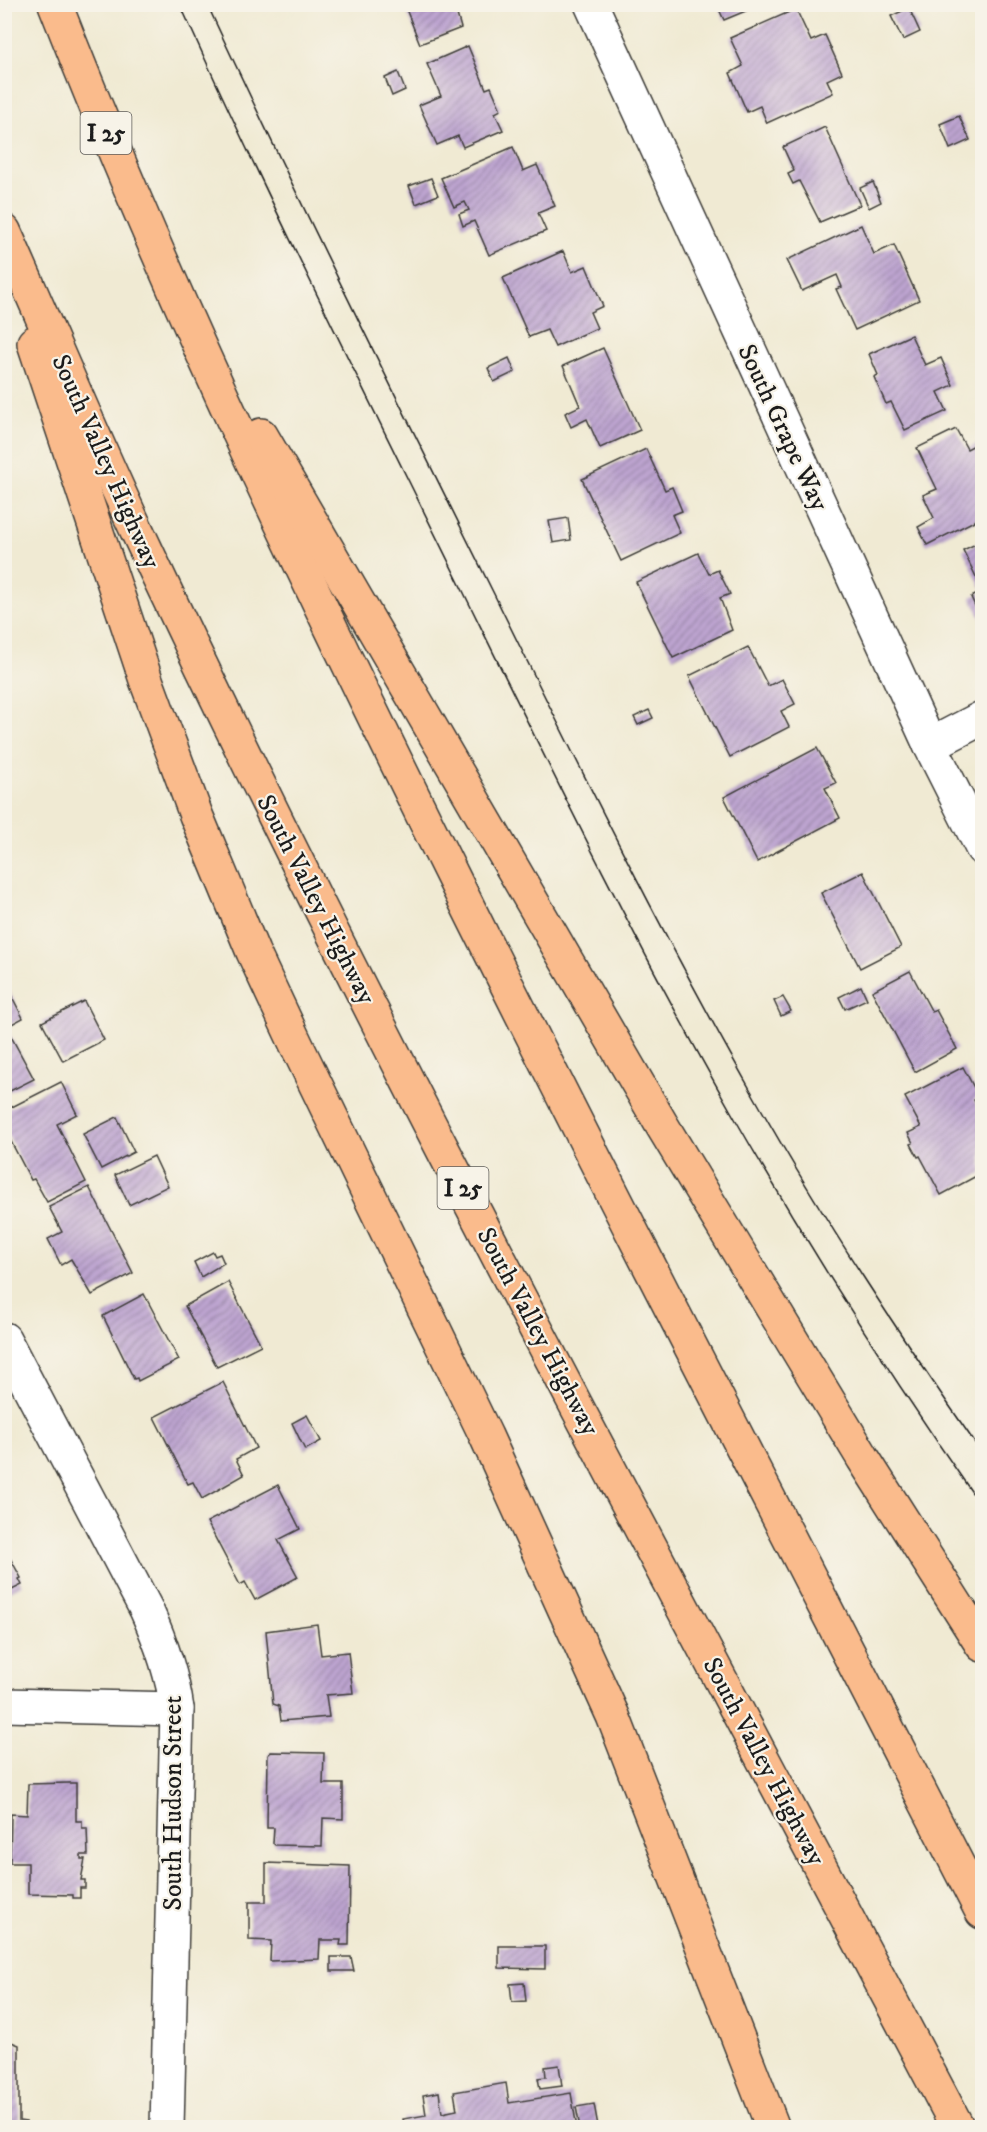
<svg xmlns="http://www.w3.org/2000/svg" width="987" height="2132" font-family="'IM FELL DW Pica',serif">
<defs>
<pattern id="building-hatch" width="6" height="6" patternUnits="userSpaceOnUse" patternTransform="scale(1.5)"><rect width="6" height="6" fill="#bda4d0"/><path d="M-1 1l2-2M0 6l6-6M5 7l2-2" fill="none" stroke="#9985a8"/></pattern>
</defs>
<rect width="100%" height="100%" fill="#f7f3e8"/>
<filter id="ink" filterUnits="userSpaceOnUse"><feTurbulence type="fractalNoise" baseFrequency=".0167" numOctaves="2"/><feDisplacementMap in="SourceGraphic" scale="12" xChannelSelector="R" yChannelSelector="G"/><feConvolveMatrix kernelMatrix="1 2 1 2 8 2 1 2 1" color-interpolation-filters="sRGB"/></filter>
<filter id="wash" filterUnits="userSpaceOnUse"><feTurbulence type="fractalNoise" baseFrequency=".008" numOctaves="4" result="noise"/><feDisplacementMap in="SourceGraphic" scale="24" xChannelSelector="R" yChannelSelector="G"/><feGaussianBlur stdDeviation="1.35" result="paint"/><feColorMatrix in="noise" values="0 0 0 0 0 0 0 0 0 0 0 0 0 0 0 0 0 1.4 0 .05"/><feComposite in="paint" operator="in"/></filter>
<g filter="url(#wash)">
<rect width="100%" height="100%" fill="#f0ead3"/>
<g id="blocks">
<!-- building -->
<g fill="url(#building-hatch)">
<path d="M404,4H454L461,28L420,44Z"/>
<path d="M717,5H760L724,20Z"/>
<path d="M909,8L920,32L903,40L891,16Z"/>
<path d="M796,9L811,41L825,35L842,73L827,80L833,93L767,123L760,106L747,112L730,73L743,66L730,38Z"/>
<path d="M468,46L486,89L491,87L501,110L495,113L503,130L463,147L458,136L437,145L419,105L441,96L427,64Z"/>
<path d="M398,72L405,90L392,96L385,78Z"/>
<path d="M959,116L970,140L950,149L940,124Z"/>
<path d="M825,127L860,205L820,222L799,181L793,184L788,174L794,171L783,147Z"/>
<path d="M513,147L523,171L537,165L555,206L538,213L546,231L489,255L474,221L463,226L459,214L469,210L465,202L454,207L441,178Z"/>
<path d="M431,178L438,195L416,204L409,186Z"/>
<path d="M873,182L881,202L869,208L860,188Z"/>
<path d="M861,225L874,254L894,245L919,300L855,330L836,289L842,287L837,275L802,291L787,260Z"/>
<path d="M563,251L572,272L586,266L603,306L590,312L597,328L555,347L547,330L529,337L503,278Z"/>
<path d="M911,335L925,365L941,358L953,385L938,392L947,411L905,430L891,402L886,404L874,377L878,375L869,354Z"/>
<path d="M603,348L640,430L600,448L587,419L571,427L565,413L580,406L563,366Z"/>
<path d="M509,358L515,372L494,382L488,368Z"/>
<path d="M956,429L967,449L982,441V517L927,545L918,527L934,518L923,495L937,489L917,448Z"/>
<path d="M646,449L665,490L672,487L682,511L672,515L680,533L621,561L582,479Z"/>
<path d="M568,518L571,540L553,543L549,521Z"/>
<path d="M982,541V589L963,550Z"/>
<path d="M698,553L709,574L718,570L730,594L720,598L732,630L673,658L636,582Z"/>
<path d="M982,592V621L971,597Z"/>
<path d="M748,647L768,686L782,679L795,704L781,711L789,727L730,757L689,676Z"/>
<path d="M649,710L653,718L638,725L634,717Z"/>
<path d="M817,748L836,783L825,788L840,818L757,862L724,797Z"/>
<path d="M863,872L901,947L860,968L821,893Z"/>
<path d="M910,971L932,1012L936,1010L957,1049L915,1072L872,991Z"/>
<path d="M861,986L867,999L845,1009L839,997Z"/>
<path d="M8,989L23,1018L6,1027L34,1079L4,1094V990Z"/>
<path d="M783,997L791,1011L781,1016L774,1001Z"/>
<path d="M84,1001L104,1040L63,1061L42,1022Z"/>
<path d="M963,1067L979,1097L974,1100L982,1115V1173L941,1195L920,1156L918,1157L911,1144L913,1143L908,1133L921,1127L905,1097Z"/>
<path d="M61,1082L77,1114L57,1124L86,1182L47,1202L34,1179L31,1180L4,1128V1111Z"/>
<path d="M117,1117L134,1152L101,1169L83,1134Z"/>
<path d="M154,1156L168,1186L129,1205L115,1175Z"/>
<path d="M89,1187L133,1273L92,1295L71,1259L61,1265L48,1239L62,1232L49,1207Z"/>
<path d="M213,1252L215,1256L220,1254L224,1263L201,1277L194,1262Z"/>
<path d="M228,1282L261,1345L217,1367L185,1306Z"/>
<path d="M144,1294L179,1360L138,1381L137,1378L134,1379L103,1316Z"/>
<path d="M223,1382L256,1448L236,1459L244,1475L202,1499L193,1482L188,1484L154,1417Z"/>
<path d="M307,1415L321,1441L305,1450L292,1423Z"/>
<path d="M278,1485L300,1529L278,1540L298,1577L255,1600L245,1582L240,1585L207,1522Z"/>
<path d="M4,1547L21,1578L19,1579L22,1585L4,1594Z"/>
<path d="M317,1624L321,1655L348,1652L353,1693L326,1695L329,1717L281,1721L279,1706L273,1704L266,1631Z"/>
<path d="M271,1752L324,1753L323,1784H343V1819L323,1818L322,1846L275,1845L273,1843L274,1828H267L268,1755Z"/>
<path d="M69,1783H76V1821H82V1828H87L88,1855H81V1859H85L81,1880H85V1888H80V1898H73V1895L28,1894V1863H10L11,1814L27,1815L28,1784Z"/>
<path d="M266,1863L350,1866L349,1945H340L341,1940H320L319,1959L270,1961L271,1941L249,1940V1902H266Z"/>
<path d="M499,1946H545V1969L499,1968Z"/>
<path d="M331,1957H351L354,1971H331Z"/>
<path d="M524,1983L526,2001L512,2002L510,1984Z"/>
<path d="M4,2039L19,2045V2121L26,2122L33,2128H4Z"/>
<path d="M559,2065L562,2086L540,2089L538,2078L546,2077L545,2067Z"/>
<path d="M506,2083L509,2103L571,2093L577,2128H405L403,2119L426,2115L423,2095L439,2092L442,2113L457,2110L454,2092Z"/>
<path d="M594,2104L598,2126L580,2128L576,2107Z"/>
</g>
</g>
</g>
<g filter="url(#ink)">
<use href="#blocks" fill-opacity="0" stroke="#3c3b37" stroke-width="1.5"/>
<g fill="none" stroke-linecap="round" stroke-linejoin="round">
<defs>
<g id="street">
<path d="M591,4L930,745L982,848"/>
<path d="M930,745L982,718"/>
<path d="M4,1339L146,1609C161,1642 172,1673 177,1709L167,2128"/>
<path d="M4,1705L177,1709"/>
</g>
<g id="highway">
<path d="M55,4C173,306 314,597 458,887C629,1231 807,1571 982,1912"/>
<path d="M4,231C49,331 91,433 138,533C392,1074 680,1599 958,2128"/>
<path d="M34,343L146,680L196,815L253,952L296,1044L486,1436L613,1716L773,2128"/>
<path d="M261,435L663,1127L863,1458L982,1645"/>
</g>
</defs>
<!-- street casing -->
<use href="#street" stroke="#3c3b37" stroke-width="36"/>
<!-- highway casing -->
<use href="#highway" stroke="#3c3b37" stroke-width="36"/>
<!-- street -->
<use href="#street" stroke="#fff" stroke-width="33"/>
<!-- highway -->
<use href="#highway" stroke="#fabb8c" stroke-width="33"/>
<!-- tram -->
<g stroke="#1c1c1c" stroke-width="1.5">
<path d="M180,4C269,202 367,396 463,591C550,768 636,945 734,1117C810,1250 894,1381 982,1507"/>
<path d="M207,4C299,202 396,397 493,592C577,762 661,933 755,1098C824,1221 902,1338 982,1453"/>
</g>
</g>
</g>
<g text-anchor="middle" stroke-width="4.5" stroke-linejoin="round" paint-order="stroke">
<!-- shield labels -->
<g fill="#f7f3e8" stroke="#5e5c59" stroke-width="1.5">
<rect x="80.5" y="112" width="51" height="42" rx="4.5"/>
<rect x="437.5" y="1167" width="51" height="42" rx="4.5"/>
</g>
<g font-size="24" font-weight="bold" fill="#1c1c1c">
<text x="106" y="141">I 25</text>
<text x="463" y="1196">I 25</text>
</g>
<!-- street labels -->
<g font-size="26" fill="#1c1c1c" stroke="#f7f3e8">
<text transform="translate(784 427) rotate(65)" y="9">South Grape Way</text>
<text transform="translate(107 461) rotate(66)" y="9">South Valley Highway</text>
<text transform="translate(317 899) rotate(63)" y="9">South Valley Highway</text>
<text transform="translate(539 1331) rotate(62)" y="9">South Valley Highway</text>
<text transform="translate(765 1761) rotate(62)" y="9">South Valley Highway</text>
<text transform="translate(172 1803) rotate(-90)" y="9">South Hudson Street</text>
</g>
</g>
<!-- margin -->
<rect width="987" height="2132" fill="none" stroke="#f7f3e8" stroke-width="24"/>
</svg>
